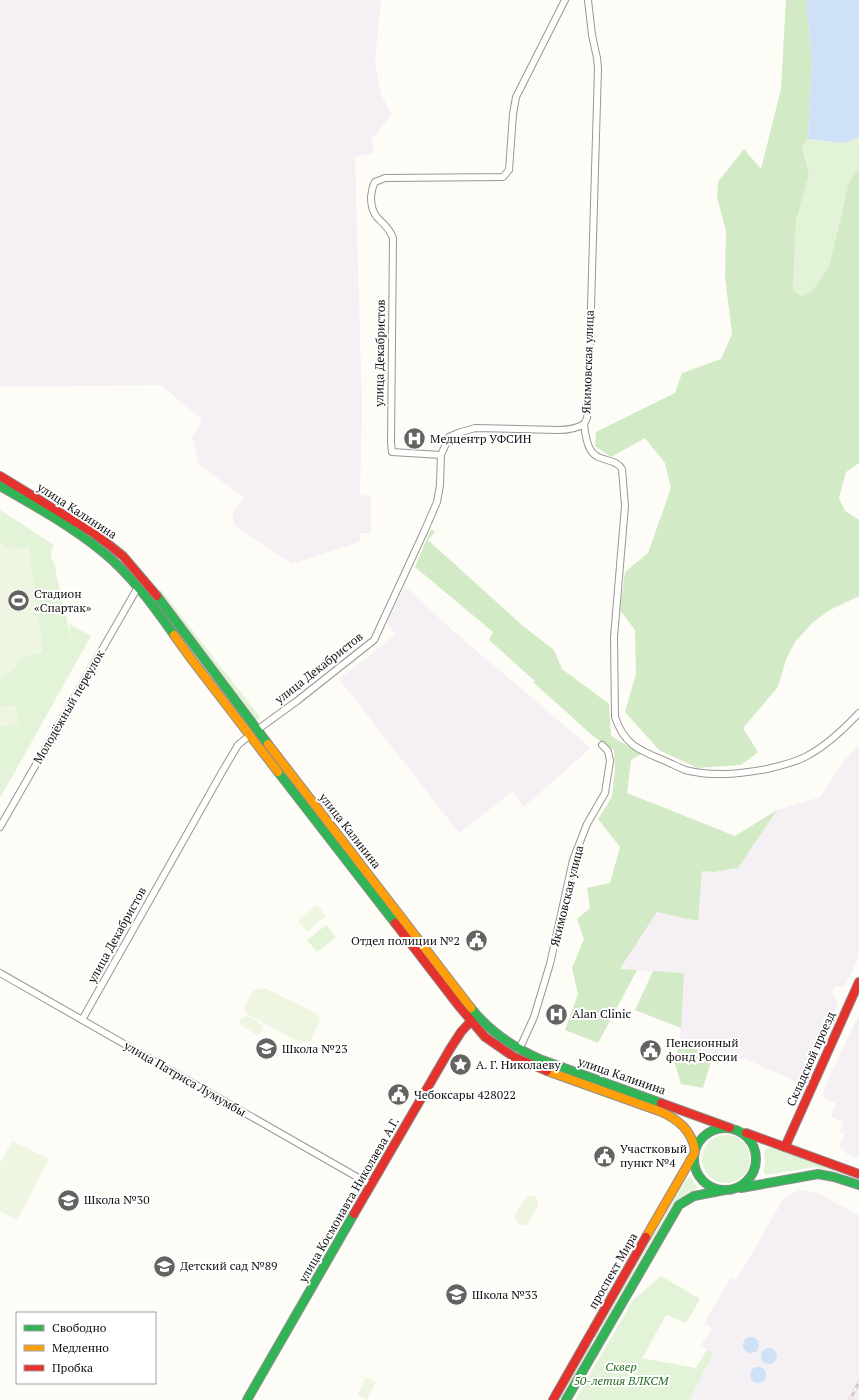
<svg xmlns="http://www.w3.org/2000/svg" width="859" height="1400" font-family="'PT Serif',serif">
<rect width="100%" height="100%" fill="#fdfcf7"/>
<!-- industrial -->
<g fill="#f5f0f3">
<path d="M0,0H381L375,61L381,95L392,114L371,140L374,152L369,154L355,157L362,405L360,495L371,496V533H360V542L292,564L234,525L233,512L244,497L199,465L192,438L202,420L161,385L0,387Z"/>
<path d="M405,586L452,630L591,748L524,807L512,792L459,833L339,679L396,634L387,623Z"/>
<path d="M859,745V957L845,986H835L832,994L838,1003L801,1084L746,1059L722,1060L698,1055L696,1044H680L683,973L620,970L657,912L702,871L714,872L738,868L777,810L820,797L844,761Z"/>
<path d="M859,1015V1158L847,1154L839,1146L845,1133H840L844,1122L831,1117L836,1103L822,1097L829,1077Z"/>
<path d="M799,1190L815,1192L859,1215V1400H689L714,1354L701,1345L712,1328L704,1323L731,1278L736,1280L784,1198Z"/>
</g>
<!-- green -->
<g fill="#e3f3d7">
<path d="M859,137V170L857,171L849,182L829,267L812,291L802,296L793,291L796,221L809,174L802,145L808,139L844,143Z"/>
<path d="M0,510L54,545C46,564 56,557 56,573L72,642L69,624L91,636L0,798Z"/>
<path d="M161,590L260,717L259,720H255L160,596L159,592Z"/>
<path d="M326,925L336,937L317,952L307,940Z"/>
<circle cx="726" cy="1159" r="24"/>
<path d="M768,1148H775L834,1169V1171L814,1167L766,1175L763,1172L765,1162L764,1152L765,1150Z"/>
<path d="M689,1177H691L698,1188L679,1199L673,1205L596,1338L594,1337L687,1178Z"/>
<path d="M661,1276L700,1299L686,1323L666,1315L642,1358L696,1368L707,1350L714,1353L689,1400H575L633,1300Z"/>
<path d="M590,1345L592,1346L561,1400H558Z"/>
</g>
<!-- forest -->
<g fill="#d2eac6">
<path d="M786,0H806L812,59L808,139L802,146L809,174L796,221L793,291L802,296L812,291L829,267L849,182L857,171L859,170V463L846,472L839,498L845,511L859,520V596L830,610L813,622L795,642L786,660L778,687L743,728L758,752L741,765L697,768L659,750L625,712L636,674L635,630L620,610L625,572L648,553L671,488L665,463L645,438L611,457L595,446L596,432L675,393L682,373L721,359L732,334L725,277L726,231L717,197L718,182L744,149L761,169L781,89Z"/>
<path d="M431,529L435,532L428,540L523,626L554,650L562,669L609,704L611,736L641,754L631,760L627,793L735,836L777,810L738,868L714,872L702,871L698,921L657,912L620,969L637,970L598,1043L565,1030L578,994L572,968L584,939L577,919L590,908L587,888L610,883L620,847L598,819L612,797L615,769L614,750L594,737L533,682L535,681L489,640L493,632L415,567Z"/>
<path d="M653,971L684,973L681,1028L635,1010Z"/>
<path d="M680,1044H696L698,1055L712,1058L703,1088L681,1084L674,1060Z"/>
</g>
<!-- pitch -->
<g fill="#eef6e1">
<path d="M0,541L9,549L29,547L43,653L23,656L10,673L0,678Z"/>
<path d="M16,705L18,724L0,726V707Z"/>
<path d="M317,905L326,916L307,932L298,920Z"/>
<path d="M265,988L318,1014L320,1021L310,1041L301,1043L247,1014L245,1006L254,990Z"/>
<path d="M245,1016C252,1017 260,1022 263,1028L262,1033L258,1035H256L240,1024V1020Z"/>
<path d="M12,1141L49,1159L17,1220L0,1211V1163Z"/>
<path d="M529,1196H534L537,1199C540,1204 537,1208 534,1213C531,1219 526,1230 518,1223C516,1221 515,1220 515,1217C516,1212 525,1198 529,1196Z"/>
<path d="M366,1377L376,1382L367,1400L357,1395Z"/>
</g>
<!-- water -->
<g fill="#cee1f6">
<path d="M806,0H859V137L844,143L808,139L812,59Z"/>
<circle cx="751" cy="1345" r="8"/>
<circle cx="769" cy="1356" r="8"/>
<circle cx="758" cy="1375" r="8"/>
</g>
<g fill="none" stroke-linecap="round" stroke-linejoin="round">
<defs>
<g id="street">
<path d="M588,0L592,35L597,58L598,68L588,409L587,418L584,424C585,432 586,442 590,449C597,463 615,457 622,469L625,506L614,637L615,717C624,744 638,750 663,760C670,763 678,767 685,770C713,777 740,774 767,769C780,766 793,763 805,757C825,747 844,729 859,713"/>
<path d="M441,455L392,452L391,443L393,238C386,219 371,222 371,197C372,191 372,187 375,182L385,178L503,177L509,170L513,114L516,97L565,0"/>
<path d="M257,730L297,701L374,640L424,532L437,502L440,485L441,455L449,437L458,433L475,428L558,430C567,430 576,429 584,424"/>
<path d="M0,827L138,587"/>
<path d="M0,973L371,1185"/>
<path d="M82,1020L222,772L238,745L250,735"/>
<path d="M519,1050L534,1017L550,964L573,860L587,824L605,793L610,761L608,751L602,745"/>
</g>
<g id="fast">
<path d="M0,486C35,506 71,526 103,552C131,575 153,605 174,635"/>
<path d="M157,596L268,744"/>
<path d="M278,772L395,923"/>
<path d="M471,1008C490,1032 514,1048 542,1060L661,1103"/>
<circle cx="725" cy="1159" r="31"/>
<path d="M741,1188L818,1174L834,1177L859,1185"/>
<path d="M247,1400L354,1214"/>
<path d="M566,1400L679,1205L694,1196L725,1190"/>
</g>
<g id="slow">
<path d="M174,635L192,660L278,772"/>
<path d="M268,744L471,1008"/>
<path d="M547,1071L659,1111C678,1119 692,1130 695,1151"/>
<path d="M646,1237L694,1154"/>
</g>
<g id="jam">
<path d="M0,476L92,532L108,544L123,556L157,596"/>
<path d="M395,923L458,1005L485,1037L514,1057L547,1071"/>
<path d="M661,1103L730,1128"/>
<path d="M746,1133L859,1174"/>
<path d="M785,1147L859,982"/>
<path d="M354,1214L450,1049L461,1032L471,1021"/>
<path d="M553,1400L646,1237"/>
</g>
</defs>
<!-- street casing -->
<use href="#street" stroke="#979795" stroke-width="8"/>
<!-- fast casing -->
<use href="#fast" stroke="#8e8d8b" stroke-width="10"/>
<!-- slow casing -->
<use href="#slow" stroke="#8e8d8b" stroke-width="10"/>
<!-- jam casing -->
<use href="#jam" stroke="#8e8d8b" stroke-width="10"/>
<!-- street -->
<use href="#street" stroke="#fffffe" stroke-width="6"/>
<!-- fast -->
<use href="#fast" stroke="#30b455" stroke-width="8"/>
<!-- slow -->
<use href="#slow" stroke="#ff9f0a" stroke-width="8"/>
<!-- jam -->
<use href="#jam" stroke="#e5322d" stroke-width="8"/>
<defs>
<path id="rail" d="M850,1400L859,1382"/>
</defs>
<!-- rail casing -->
<use href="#rail" stroke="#d9c8c6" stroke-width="3"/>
<!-- rail -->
<use href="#rail" stroke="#fff" stroke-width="1.5" stroke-dasharray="4.5" stroke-linecap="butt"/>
</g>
<!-- icons -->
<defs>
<symbol id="hospital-disc" viewBox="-11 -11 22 22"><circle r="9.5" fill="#646362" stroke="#fff"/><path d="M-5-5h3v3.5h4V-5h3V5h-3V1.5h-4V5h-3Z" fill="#fff"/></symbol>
<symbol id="stadium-disc" viewBox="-11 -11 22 22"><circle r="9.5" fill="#646362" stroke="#fff"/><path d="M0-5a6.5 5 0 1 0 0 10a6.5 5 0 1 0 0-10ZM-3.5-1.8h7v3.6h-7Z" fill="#fff"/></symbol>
<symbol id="civic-disc" viewBox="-11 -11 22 22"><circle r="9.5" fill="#646362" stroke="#fff"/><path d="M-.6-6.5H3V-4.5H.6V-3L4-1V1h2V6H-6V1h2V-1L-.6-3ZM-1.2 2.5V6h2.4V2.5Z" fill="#fff"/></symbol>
<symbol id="school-disc" viewBox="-11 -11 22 22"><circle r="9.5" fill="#646362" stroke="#fff"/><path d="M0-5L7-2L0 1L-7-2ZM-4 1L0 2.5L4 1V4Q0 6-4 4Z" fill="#fff"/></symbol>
<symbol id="sight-disc" viewBox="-11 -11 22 22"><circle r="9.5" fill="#646362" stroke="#fff"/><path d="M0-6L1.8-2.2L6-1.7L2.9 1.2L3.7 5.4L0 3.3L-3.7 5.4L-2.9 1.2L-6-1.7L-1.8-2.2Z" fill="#fff"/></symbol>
</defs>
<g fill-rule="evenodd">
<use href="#hospital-disc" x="402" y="426" width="25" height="25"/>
<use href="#stadium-disc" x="6" y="588" width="25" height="25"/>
<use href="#civic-disc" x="464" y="928" width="25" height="25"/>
<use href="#hospital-disc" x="544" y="1002" width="25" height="25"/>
<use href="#school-disc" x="254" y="1036" width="25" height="25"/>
<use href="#civic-disc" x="638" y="1038" width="25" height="25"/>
<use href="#sight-disc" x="448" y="1052" width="25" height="25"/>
<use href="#civic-disc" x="386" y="1082" width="25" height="25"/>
<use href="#civic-disc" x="592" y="1144" width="25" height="25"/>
<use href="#school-disc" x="56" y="1188" width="25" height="25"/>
<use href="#school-disc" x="152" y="1254" width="25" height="25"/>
<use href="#school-disc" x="444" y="1282" width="25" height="25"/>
</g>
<g text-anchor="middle" stroke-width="4" stroke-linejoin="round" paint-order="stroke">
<!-- street labels -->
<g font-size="12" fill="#111" stroke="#fff">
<text transform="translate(380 353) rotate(-89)" y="4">улица Декабристов</text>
<text transform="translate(588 362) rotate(-88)" y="4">Якимовская улица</text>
<text transform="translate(77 511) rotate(33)" y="4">улица Калинина</text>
<text transform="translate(319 668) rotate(-38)" y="4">улица Декабристов</text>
<text transform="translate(69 707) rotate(-60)" y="4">Молодёжный переулок</text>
<text transform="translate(350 831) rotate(52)" y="4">улица Калинина</text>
<text transform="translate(567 896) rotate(-76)" y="4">Якимовская улица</text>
<text transform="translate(117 935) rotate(-61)" y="4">улица Декабристов</text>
<text transform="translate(811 1059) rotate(-66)" y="4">Складской проезд</text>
<text transform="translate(622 1076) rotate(19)" y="4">улица Калинина</text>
<text transform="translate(185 1079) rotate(30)" y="4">улица Патриса Лумумбы</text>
<text transform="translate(349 1200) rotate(-60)" y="4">улица Космонавта Николаева А.Г.</text>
<text transform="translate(613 1271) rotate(-60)" y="4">проспект Мира</text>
</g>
<!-- poi labels -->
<g font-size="12" fill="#111" stroke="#fff" text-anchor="start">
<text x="430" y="443">Медцентр УФСИН</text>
<text x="34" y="598">Стадион<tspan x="34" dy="14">«Спартак»</tspan></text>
<text x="460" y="945" text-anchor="end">Отдел полиции №2</text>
<text x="572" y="1018">Alan Clinic</text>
<text x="666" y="1047">Пенсионный<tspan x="666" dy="14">фонд России</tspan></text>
<text x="282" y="1053">Школа №23</text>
<text x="476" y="1069">А. Г. Николаеву</text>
<text x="414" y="1099">Чебоксары 428022</text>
<text x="620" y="1153">Участковый<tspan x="620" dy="14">пункт №4</tspan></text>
<text x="84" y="1204">Школа №30</text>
<text x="180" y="1270">Детский сад №89</text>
<text x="472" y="1299">Школа №33</text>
</g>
<!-- park labels -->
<g font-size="12" font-style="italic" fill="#246a20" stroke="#fff">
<text x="621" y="1371">Сквер<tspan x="621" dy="14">50-летия ВЛКСМ</tspan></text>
</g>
</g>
<!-- legend -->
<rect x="16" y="1312" width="140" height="72" fill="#ffffff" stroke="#a0a0a0"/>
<rect x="24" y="1325" width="20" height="6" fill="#30b455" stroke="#a0a0a0"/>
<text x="52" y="1332" font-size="12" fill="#111111">Свободно</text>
<rect x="24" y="1345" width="20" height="6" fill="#ff9f0a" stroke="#a0a0a0"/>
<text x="52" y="1352" font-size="12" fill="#111111">Медленно</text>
<rect x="24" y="1365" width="20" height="6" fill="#e5322d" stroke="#a0a0a0"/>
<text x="52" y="1372" font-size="12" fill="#111111">Пробка</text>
</svg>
